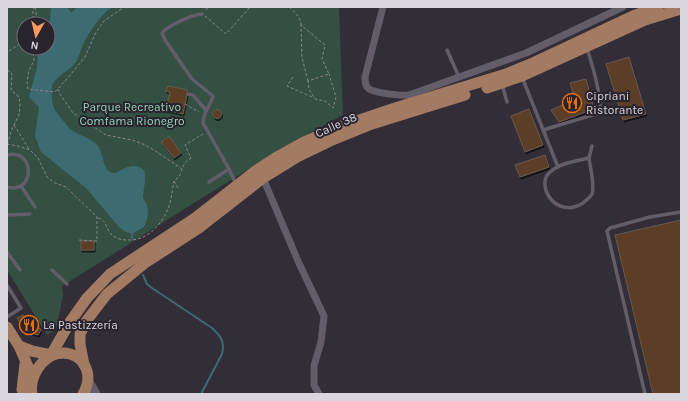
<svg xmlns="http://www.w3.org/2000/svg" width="688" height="401" font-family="Karla,sans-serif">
<defs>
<filter id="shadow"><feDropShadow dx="1" dy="2" stdDeviation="0" flood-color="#0009"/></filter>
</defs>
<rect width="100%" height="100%" fill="#332d38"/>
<!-- green -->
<path fill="#335042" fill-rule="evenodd" d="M7,7H339L343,115C246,167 155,229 62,286L63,295L56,330L47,335L7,270ZM24,24H48V48H24Z"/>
<!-- water -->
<path fill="#3c6c72" d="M51,7H67L71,13L77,7H112C101,15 92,28 85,40C82,46 80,54 77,60C72,70 55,76 52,86C51,91 52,104 54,108C57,113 68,128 73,131C81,136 90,138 97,145C104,152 102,168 110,172C119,177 127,159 143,169C148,178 143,188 143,198L147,205L148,211L147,219L144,227L132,234L126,232L119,227L86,188L41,152L35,136L39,107L29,97L37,67L38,52L40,48H48C48,34 50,21 51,7Z"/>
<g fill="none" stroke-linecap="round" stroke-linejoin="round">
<!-- stream -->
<g stroke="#3c6c72" stroke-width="2">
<path d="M132,234V238"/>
<path d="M143,275L147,284L152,288L212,328C221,336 225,342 222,354L201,394"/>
</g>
</g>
<!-- building -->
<g fill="#5b3e28" stroke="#655a51" filter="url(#shadow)">
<path d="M629,57L646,114L623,120L606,64Z"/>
<path d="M586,79L594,109L559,122L551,110L575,99L570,83Z"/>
<path d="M168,86L188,90L183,114L166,110L170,92L166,91Z"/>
<path d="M529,109L543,145L525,152L511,116Z"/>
<circle cx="217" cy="114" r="4.5"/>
<path d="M169,136L181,153L174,158L161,142Z"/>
<path d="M545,155L549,167L520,177L515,165Z"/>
<path d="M681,220V394H653L615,235Z"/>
<rect x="81" y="241" width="13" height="9"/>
<path d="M23,315L25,317L32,319L41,330L38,335L25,331L17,318Z"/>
</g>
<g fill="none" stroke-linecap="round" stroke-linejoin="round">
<!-- path -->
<g stroke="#89848d" stroke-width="1" stroke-dasharray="3 2" stroke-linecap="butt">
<path d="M35,7L38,24"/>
<path d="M289,7C295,12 301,17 301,25"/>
<path d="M206,10L208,7"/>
<path d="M205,16L226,34L250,7"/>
<path d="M33,24V11L34,7"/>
<path d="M34,48L33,52L34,61L29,70L27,82L28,89L55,92L67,79L85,57L95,34L104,21L124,7"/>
<path d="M9,51L24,41"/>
<path d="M7,71H10L12,74L11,90L19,97L20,104L19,115L12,129L7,145"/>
<path d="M293,77L287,86L314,98"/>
<path d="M308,81L302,57L301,25L325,45L322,59L329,74L308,81L309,89L315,99L325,101L333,108L336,97L329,74"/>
<path d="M58,89L60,94L73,113L106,135L132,140L143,144L154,150L182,169"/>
<path d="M185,104L199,112"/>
<path d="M14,125L29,149"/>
<path d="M7,144L18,146L30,150L38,158L47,177L55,183L66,187L97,217V241L78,240"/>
<path d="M178,188L174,181C186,172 178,166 191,158L185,145L203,134"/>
<path d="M98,218C109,221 104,231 115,237C119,240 125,240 130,240C151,240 167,218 171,199C172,193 173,187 174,181"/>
</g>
<!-- service -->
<g stroke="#635d69" stroke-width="3.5">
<path d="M202,14C191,15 169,25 162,33L165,40L192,79L213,96C210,108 203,111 203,123L229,169L236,184"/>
<path d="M447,50L459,77"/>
<path d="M522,77L558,167"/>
<path d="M502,84L507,102"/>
<path d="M188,94L193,95L206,110"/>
<path d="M543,130L599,113C604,101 591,61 587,48"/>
<path d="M7,155C36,148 35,195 7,187"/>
<path d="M589,158C590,167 595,185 592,194C590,198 586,200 583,203C556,220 536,186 549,173C559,163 576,161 589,158L592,146"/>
<path d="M209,182L229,169"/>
<path d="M21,186L35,207"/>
<path d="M7,215L30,214"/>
<path d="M7,252L20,270"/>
<path d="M52,270L67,284"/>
<path d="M7,285L21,308L7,317"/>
<path d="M645,394L607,231L610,228L650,217L681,212"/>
</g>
<!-- minor -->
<g stroke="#635d69" stroke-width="7">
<path d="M383,7L365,77C365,82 365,86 369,89C376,93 401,96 409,95L526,53L623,7"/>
<path d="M263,178L298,261L324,316L321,342L314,366V385L319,394"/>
</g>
<!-- tertiary -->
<path stroke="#635d69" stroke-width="9" d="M88,380L96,394"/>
<!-- primary -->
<g stroke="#a37a62" stroke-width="11">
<path d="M487,88L522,76L645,20L681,9"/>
<path d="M7,327L19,346L33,378"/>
<path d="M19,346L32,351L51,355L70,322L87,298L110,274L195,218L254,172L275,158L304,142L339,127L395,108L506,74L535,62L633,16L658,7"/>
<path d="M84,365L80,344V334L87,320L107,294L145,263L199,228L263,178L297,157L330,141L372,124L465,95"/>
<path d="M22,390L25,364"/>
<path d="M32,394C30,384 33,376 38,368C61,335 102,362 83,394"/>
</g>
</g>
<!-- icons -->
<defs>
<symbol id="restaurant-ring" viewBox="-11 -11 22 22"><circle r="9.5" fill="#29232e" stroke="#e8710a" stroke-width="1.5"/><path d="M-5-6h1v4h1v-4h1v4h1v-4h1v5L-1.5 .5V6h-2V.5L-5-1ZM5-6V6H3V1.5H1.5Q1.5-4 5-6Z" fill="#e8710a"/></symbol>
</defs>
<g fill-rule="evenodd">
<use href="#restaurant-ring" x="561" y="92" width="22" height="22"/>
<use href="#restaurant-ring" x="18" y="314" width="22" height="22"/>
</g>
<g text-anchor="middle" stroke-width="4" stroke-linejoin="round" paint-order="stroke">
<!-- poi labels -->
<g font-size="12" fill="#dad6dd" stroke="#29232e" text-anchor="start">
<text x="586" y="100">Cipriani<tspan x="586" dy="14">Ristorante</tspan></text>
<text x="43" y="329">La Pastizzería</text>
</g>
<!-- park labels -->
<g font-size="12" fill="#93d7b6" stroke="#29232e">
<text x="132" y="111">Parque Recreativo<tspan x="132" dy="14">Comfama Rionegro</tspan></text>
</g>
<!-- street labels -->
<g font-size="12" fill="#dad6dd" stroke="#29232e">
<text transform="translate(336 125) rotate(-24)" y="4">Calle 38</text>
</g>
</g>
<!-- border -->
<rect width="688" height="401" fill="none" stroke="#dad6dd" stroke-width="16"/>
<!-- north arrow -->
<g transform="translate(36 36) rotate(188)"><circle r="19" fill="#29232e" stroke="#706b74"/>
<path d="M0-3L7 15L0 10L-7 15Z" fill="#ff9b5a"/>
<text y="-6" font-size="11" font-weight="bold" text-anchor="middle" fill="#dad6dd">N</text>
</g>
</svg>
